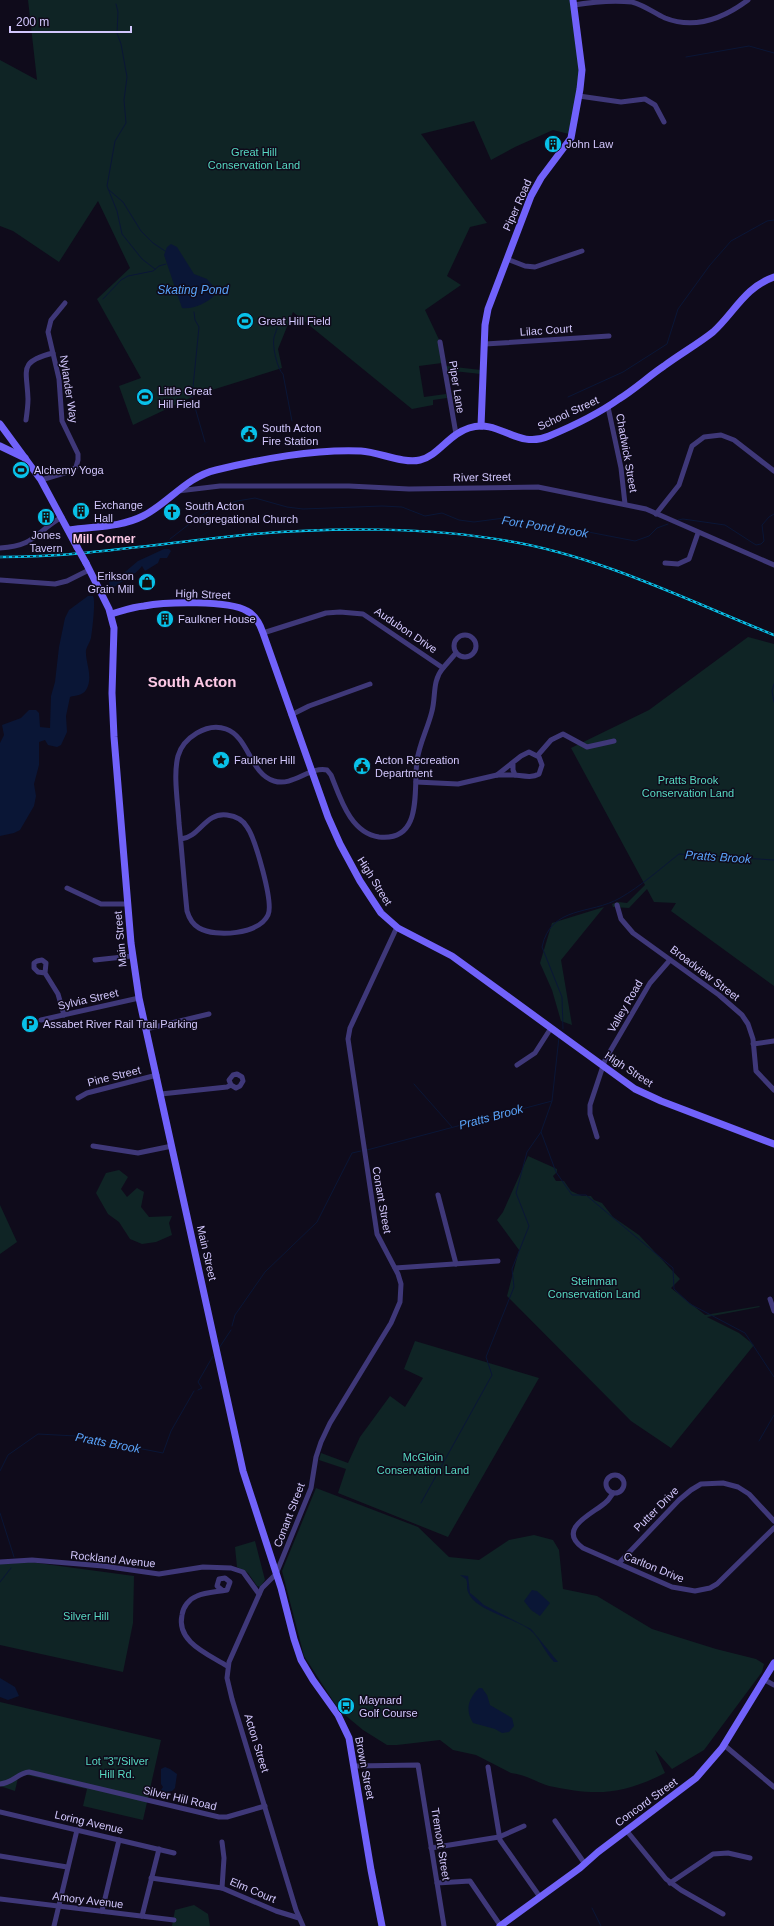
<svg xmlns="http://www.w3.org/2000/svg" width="774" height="1926" font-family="Arial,sans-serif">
<rect width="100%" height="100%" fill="#0f0b1b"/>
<!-- green -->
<g fill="#0f2425">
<path d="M28,0H571L580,68L579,86L569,134L553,130L515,147L491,160L474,121L421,134L487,223L470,227L447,276L461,285L425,310L443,348L446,366L481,370V374L444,370L442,363L419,366L424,397L446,394L447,398L433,400V405L412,409L293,312L278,349L282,368L196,395L133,425L119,386L141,378L97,299L130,268L98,201L59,262L13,231L0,226V60L37,80Z"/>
<path d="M748,637L774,644V986L671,911L676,903L654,902L647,889L629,908L613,907L612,904L618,902L627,903L645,885L571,748L649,710Z"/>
<path d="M604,907L561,960L572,1025L561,1021L552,990L540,963L552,923Z"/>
<path d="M528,1156L557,1169V1172L553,1176L556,1181H564L571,1191L582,1196H591L594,1200L602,1203L613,1217L639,1235L680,1279L671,1288L705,1315L759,1306L760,1307L707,1317L739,1333L754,1345L671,1448L631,1421L507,1296L519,1250L497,1220L503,1212Z"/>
<path d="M119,1170L128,1177L121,1189L127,1197L137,1188L144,1192L141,1207L149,1217L172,1216L169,1223L172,1235L156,1242L142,1244L130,1239L119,1222L108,1214L96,1193L106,1173Z"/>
<path d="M0,1205L17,1242L0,1254Z"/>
<path d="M415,1341L539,1378L448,1537L338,1493L346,1469L319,1460L321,1453L348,1463L360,1437L390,1396L405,1407L423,1378L404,1369Z"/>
<path d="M316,1488L418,1527L449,1557L479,1560L509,1540L534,1535L553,1540L559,1550L563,1589L597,1596L652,1629L716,1649L756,1659L764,1664L762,1672L704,1750L672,1769L655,1750L665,1773C622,1795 596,1796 549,1786C536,1782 524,1774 511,1773L476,1755L453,1750L440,1740L397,1745H387L363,1730L339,1710L304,1656L282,1571Z"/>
<path d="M255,1541L265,1580L260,1587L257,1586L248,1573L237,1567L235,1547Z"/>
<path d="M30,1562L134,1576L133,1623L123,1672L0,1645V1564Z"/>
<path d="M0,1702L161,1740L143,1820L83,1806L87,1789L19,1773L15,1791L0,1786Z"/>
<path d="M194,1905L208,1914L210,1926H172L175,1910Z"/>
</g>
<!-- water -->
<g fill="#0a1636">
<path d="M171,244L177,247L194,274L207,279L212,285L214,296C207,303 192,310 182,308L164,255L167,247Z"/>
<path d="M164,549H169L171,551L167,558H160L158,563L145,571L142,566C134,577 121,580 111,590L109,582L125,572L138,561Z"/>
<path d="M88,596H93C96,600 92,631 91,638C90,642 87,646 86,650C85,663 94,677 86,690C82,696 76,695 70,697L66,716L67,732L61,745L57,747L48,745L45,740L39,742V765L34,784L36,796L34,806L20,830L14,833L0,836V743L4,735L2,725L21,718L29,710H36L39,713L40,727L50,728L51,696L55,682L59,647L65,618L69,610Z"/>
<path d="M460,1575L468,1576L470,1593L474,1596L484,1605L531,1629L558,1662H554C545,1653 540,1638 530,1630C515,1618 475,1611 468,1592C466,1588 468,1583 466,1579Z"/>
<path d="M532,1590L537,1591L550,1603L540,1616L531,1610L524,1601Z"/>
<path d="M0,1678L15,1687L19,1696L8,1700L0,1697Z"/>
<path d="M479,1688H482L487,1695L490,1705L512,1718L514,1726L509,1732L502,1733L495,1729L473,1723C465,1710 468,1699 479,1688Z"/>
<path d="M165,1767L170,1769L177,1774L175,1788L172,1791L166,1792L161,1790L163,1787L161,1784V1769Z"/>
</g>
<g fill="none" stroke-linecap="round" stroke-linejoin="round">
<!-- stream -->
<g stroke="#0a1636" stroke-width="1">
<path d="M116,4L118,12L117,33L121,44L127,77L124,100L126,123L115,141L107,186L117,211L122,234L142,259L155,269"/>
<path d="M686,57L749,46L774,53"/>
<path d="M109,190L123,202L141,231L153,243L165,251"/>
<path d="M103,299L121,280L128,276L153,271L159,266L166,264"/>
<path d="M194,312L195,320L199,327L192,397L205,442"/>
<path d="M277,328C276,332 275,334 274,337C272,345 277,369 283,374L292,421"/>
<path d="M568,397L623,372L667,344L678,309L710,265L731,241L767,221L774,220"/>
<path d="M678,520L683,519L725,525L756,545L761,544L764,541L762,525L769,517L774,514"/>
<path d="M170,539L197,518L215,508L237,501L255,498L287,507L303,509L382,506L402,507L425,516L442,513L459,520L474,522L504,518L526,524L578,530L635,541L649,536L657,528L668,524"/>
<path d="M774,684L772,691L774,702"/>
<path d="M563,1029L562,997L542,947C551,905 591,915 620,898C641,886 660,869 679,854L774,860"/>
<path d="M414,1084L452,1127"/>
<path d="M552,1101L541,1132L556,1172L572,1195H586L673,1268L674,1289L690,1304L745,1333L774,1377"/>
<path d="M367,1150L552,1101L559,1037"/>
<path d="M232,1326L235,1315L265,1272L317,1222L352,1153L361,1151"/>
<path d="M219,1348L231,1330"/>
<path d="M198,1390L202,1388L198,1382L213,1356"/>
<path d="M759,1441L774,1415"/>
<path d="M0,1471L8,1455L38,1434L76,1436L163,1453L171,1431L194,1391"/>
<path d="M421,1503L492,1375L486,1357L514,1287L512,1269L529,1226L516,1193L527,1152L541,1132"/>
<path d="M0,1513L14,1557"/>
<path d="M0,1582L11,1568"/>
<path d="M592,1908L601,1926"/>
</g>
<!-- street -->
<g stroke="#3f3879" stroke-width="5">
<path d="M574,5C592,2 613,0 632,2C644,5 654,13 665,18C695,30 724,18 748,0"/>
<path d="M579,96L621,102L645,99L655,105L664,122"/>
<path d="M507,259L525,266L535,267L582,251"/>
<path d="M440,342L456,434"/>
<path d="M485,344L609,336"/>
<path d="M608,407L621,468L625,504"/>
<path d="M26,420C27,413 28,406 28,399C27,369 18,362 53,353"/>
<path d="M41,480L71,471L76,467L78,460V454L62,421L59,379L48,332L51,320L65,303"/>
<path d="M178,491L220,486H349L409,489L538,487L646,509L774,565"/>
<path d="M656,514L679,485L692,446L704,437L721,435L734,440L774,471"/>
<path d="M0,548C36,546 35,532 62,517"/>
<path d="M665,563L678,564L689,559L698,533"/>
<path d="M0,580L55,584L67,581L89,570"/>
<circle cx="465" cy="646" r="11"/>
<path d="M443,668L456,653"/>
<path d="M291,715L309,706L370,684"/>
<path d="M538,755L551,740L563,734L587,747L614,741"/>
<path d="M497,775L521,756L529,752L539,757L542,765L539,774C532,778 524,776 515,775L513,770V763"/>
<path d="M416,782L458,784L497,775H515"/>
<path d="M181,839C200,837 205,812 227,815C235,816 243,820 247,827C255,838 274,903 268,915C259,934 216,938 199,928C192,924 189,918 187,911C184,882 182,852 179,823C178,803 173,775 178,756C183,738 207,722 226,729C249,737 250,774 274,781C293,787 310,766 327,770L331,775C340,797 350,833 379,837C424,842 413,788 417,761C419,744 428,728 432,711C436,696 432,681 443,668L363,614L340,612L326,613L263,633"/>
<path d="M67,888L101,904H128"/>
<path d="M617,905L621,919L633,933L719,995L742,1015L748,1024L753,1039L756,1071L774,1090"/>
<path d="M95,960L132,956"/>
<path d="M45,973L46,963L42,960L37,961L34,963V968L38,972L45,973L58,994L64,1015"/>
<path d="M41,1020L139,998"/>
<path d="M146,1029L209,1014"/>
<path d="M753,1044L774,1041"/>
<path d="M517,1065L535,1053L551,1028"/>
<path d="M161,1094L227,1087L231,1085L229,1080L233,1075L237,1074L242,1077L243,1081L240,1086L236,1088L231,1085"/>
<path d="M78,1098L87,1093L157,1075"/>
<path d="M597,1137L590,1114V1105L605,1060L650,983L670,960"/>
<path d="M93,1146L138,1153L172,1146"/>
<path d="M438,1195L456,1264"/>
<path d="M395,1268L498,1261"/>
<path d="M770,1299L774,1311"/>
<circle cx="615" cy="1484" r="9"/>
<path d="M613,1493C611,1496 609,1500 605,1503C592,1514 556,1529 583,1548L672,1587L695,1591L710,1588L717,1584L774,1528"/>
<path d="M0,1562L32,1560L103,1566L159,1574L203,1567L231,1568L243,1572L259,1594"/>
<path d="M619,1563L679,1500L691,1490L701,1484L723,1483L738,1487L749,1494L774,1521"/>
<path d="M222,1590L217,1586L219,1579L225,1578L230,1582L227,1590C217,1592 206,1592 197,1596C189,1599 183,1607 182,1615C176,1642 208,1654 227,1666"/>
<path d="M763,1679L774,1685"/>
<path d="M724,1745L774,1787"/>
<path d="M355,1766L418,1765L444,1926"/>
<path d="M488,1767L500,1840L540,1897"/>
<path d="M0,1784C13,1783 18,1773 29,1772L219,1817H227L265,1806"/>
<path d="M0,1812L174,1853"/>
<path d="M555,1821L585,1864"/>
<path d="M626,1830L666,1879L681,1890L723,1914"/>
<path d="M431,1848L499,1837L524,1826"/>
<path d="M0,1856L67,1867"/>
<path d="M151,1878L222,1888L276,1911L299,1918"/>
<path d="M437,1883L470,1881L500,1925"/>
<path d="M670,1883L713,1854L728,1853L750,1858"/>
<path d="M222,1888L224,1858L222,1842"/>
<path d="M0,1899L174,1920"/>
<path d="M102,1911L119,1840"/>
<path d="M142,1916L159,1849"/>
<path d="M54,1926L77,1830"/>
<path d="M303,1926L296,1910L232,1699L227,1678L229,1662L262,1588L276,1574L311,1488L316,1457L321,1442L330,1423L391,1323L400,1302L401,1284L398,1274L377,1234L348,1039L350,1028L397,927"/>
</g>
<!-- secondary -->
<g stroke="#7162fa" stroke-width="7">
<path d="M0,424L41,480L77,547"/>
<path d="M481,426L485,325L488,309L531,196L541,178L571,138L580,89L582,70L573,0"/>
<path d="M0,446L25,458"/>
<path d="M69,530C94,526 119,528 143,516C169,503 186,477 216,470C262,459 313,449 361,451C379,452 403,464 420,460C438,456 449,434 469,428C500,418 516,450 549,436C573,426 598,414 619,399C635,389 649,376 664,366C680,354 698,344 713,332C734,313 745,287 774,277"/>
<path d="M86,563L109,609L114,628L112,693L114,737L131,943L139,998L243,1471L281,1588L294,1639L301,1660L313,1680L338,1715L349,1738L371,1870L382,1926"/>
<path d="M111,614C122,611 132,607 144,606C165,602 229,600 247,611C255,615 260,624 263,633L328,817L340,844L360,881L381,913L398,928L452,956L635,1089L661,1101L774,1144"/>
<path d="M500,1926L580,1868L598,1852L696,1778L722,1748L774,1663"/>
</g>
<defs>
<path id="rail" d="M0,557C85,557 169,542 254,534C334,527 429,527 508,541C599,556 689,601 774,635"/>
</defs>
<!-- rail casing -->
<use href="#rail" stroke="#08c1e9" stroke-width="2.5"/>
<!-- rail -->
<use href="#rail" stroke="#0f0b1b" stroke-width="1" stroke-dasharray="3" stroke-linecap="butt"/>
<!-- secondary-bridge -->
<path stroke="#7162fa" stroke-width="7" d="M77,547L86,563"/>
</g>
<!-- icons -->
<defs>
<symbol id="building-disc" viewBox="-11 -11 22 22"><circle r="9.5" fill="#08c1e9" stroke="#0f0b1b"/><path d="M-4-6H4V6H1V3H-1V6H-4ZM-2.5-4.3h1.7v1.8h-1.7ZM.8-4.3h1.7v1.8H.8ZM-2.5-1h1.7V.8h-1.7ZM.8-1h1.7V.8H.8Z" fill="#111"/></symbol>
<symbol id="stadium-disc" viewBox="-11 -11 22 22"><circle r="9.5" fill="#08c1e9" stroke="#0f0b1b"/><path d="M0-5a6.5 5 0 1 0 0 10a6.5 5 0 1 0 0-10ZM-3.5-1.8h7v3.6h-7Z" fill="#111"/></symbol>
<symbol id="civic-disc" viewBox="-11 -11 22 22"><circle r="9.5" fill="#08c1e9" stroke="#0f0b1b"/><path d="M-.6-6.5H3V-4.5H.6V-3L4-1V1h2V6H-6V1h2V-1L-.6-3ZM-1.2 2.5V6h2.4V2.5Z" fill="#111"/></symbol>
<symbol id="church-disc" viewBox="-11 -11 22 22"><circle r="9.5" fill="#08c1e9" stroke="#0f0b1b"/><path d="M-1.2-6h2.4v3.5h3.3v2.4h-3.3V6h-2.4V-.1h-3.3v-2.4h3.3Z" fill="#111"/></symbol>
<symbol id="shop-disc" viewBox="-11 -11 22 22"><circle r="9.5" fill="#08c1e9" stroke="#0f0b1b"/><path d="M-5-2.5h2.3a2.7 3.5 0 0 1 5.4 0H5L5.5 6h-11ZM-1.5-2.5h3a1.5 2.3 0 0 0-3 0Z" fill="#111"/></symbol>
<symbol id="sight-disc" viewBox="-11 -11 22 22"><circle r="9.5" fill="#08c1e9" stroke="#0f0b1b"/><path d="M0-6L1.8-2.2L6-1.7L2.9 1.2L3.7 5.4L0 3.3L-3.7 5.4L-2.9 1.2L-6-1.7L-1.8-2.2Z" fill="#111"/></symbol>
<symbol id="parking-disc" viewBox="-11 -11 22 22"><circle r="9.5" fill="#08c1e9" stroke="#0f0b1b"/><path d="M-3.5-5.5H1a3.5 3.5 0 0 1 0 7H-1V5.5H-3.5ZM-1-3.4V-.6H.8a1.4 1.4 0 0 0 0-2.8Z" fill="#111"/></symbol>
<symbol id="bus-disc" viewBox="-11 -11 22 22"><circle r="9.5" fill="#08c1e9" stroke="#0f0b1b"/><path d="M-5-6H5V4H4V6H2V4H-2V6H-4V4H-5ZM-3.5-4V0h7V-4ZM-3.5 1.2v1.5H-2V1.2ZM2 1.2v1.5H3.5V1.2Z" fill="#111"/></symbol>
</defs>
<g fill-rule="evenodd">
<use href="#building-disc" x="543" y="134" width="20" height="20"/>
<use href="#stadium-disc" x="235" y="311" width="20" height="20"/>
<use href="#stadium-disc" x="135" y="387" width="20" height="20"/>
<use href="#civic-disc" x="239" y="424" width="20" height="20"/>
<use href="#stadium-disc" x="11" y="460" width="20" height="20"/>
<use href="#building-disc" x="71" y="501" width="20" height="20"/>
<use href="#church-disc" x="162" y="502" width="20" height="20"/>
<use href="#building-disc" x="36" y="507" width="20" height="20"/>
<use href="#shop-disc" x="137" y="572" width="20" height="20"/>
<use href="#building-disc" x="155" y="609" width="20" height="20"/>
<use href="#sight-disc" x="211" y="750" width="20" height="20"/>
<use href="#civic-disc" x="352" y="756" width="20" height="20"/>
<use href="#parking-disc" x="20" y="1014" width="20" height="20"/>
<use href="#bus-disc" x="336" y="1696" width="20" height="20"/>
</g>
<g text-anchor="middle" stroke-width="3" stroke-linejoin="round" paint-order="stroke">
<!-- poi labels -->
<g font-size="11" fill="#d2c7fd" stroke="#0f0b1b" text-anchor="start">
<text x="566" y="148">John Law</text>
<text x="258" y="325">Great Hill Field</text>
<text x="158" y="395">Little Great<tspan x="158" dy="13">Hill Field</tspan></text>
<text x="262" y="432">South Acton<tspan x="262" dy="13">Fire Station</tspan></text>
<text x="34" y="474">Alchemy Yoga</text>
<text x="94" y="509">Exchange<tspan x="94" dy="13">Hall</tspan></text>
<text x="185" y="510">South Acton<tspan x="185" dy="13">Congregational Church</tspan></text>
<text x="46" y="539" text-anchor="middle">Jones<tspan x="46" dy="13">Tavern</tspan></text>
<text x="134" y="580" text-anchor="end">Erikson<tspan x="134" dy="13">Grain Mill</tspan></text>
<text x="178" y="623">Faulkner House</text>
<text x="234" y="764">Faulkner Hill</text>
<text x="375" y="764">Acton Recreation<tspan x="375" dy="13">Department</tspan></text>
<text x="43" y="1028">Assabet River Rail Trail Parking</text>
<text x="359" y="1704">Maynard<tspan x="359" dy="13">Golf Course</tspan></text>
</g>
<!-- park labels -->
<g font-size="11" fill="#57d9c2" stroke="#0f0b1b">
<text x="254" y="156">Great Hill<tspan x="254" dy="13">Conservation Land</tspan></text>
<text x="688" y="784">Pratts Brook<tspan x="688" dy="13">Conservation Land</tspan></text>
<text x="594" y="1285">Steinman<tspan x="594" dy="13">Conservation Land</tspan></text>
<text x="423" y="1461">McGloin<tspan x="423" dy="13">Conservation Land</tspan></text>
<text x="86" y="1620">Silver Hill</text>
<text x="117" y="1765">Lot "3"/Silver<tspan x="117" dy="13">Hill Rd.</tspan></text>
</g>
<!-- street labels -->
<g font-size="11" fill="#d2c7fd" stroke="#0f0b1b">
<text transform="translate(517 205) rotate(-66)" y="4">Piper Road</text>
<text transform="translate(546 330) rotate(-4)" y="4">Lilac Court</text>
<text transform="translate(457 387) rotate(81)" y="4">Piper Lane</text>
<text transform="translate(69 389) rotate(81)" y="4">Nylander Way</text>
<text transform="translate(568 413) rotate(-25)" y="4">School Street</text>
<text transform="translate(627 453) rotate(80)" y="4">Chadwick Street</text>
<text transform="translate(482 477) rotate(-1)" y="4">River Street</text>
<text transform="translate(203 594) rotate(2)" y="4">High Street</text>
<text transform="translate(406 630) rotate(34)" y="4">Audubon Drive</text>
<text transform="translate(375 881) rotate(58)" y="4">High Street</text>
<text transform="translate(120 939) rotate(-95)" y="4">Main Street</text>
<text transform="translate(705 973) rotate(37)" y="4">Broadview Street</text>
<text transform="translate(88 999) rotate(-13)" y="4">Sylvia Street</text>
<text transform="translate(625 1006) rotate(-60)" y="4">Valley Road</text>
<text transform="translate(629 1069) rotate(33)" y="4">High Street</text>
<text transform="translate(114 1076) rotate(-14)" y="4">Pine Street</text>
<text transform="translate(382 1200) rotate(80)" y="4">Conant Street</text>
<text transform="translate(207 1253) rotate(77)" y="4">Main Street</text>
<text transform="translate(656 1509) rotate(-45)" y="4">Putter Drive</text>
<text transform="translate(289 1515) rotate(-69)" y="4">Conant Street</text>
<text transform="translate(113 1559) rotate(6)" y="4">Rockland Avenue</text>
<text transform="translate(654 1567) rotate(22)" y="4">Carlton Drive</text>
<text transform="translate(257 1743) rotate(73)" y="4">Acton Street</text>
<text transform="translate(365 1768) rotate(79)" y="4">Brown Street</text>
<text transform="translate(180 1798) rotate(13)" y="4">Silver Hill Road</text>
<text transform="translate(646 1802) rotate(-36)" y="4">Concord Street</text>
<text transform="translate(89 1822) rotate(13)" y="4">Loring Avenue</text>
<text transform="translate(441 1844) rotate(81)" y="4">Tremont Street</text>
<text transform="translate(253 1890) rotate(23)" y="4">Elm Court</text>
<text transform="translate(88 1900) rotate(7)" y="4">Amory Avenue</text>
</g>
<!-- water labels -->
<g font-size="12" font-style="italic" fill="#59a3f9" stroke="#0f0b1b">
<text x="193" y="294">Skating Pond</text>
<text transform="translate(545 527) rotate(9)" y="4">Fort Pond Brook</text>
<text transform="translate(718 857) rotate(4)" y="4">Pratts Brook</text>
<text transform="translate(491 1117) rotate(-15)" y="4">Pratts Brook</text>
<text transform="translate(108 1443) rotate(11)" y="4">Pratts Brook</text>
</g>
<!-- neighbourhood labels -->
<g font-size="12" font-weight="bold" fill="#fdc9e6" stroke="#0f0b1b">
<text x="104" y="543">Mill Corner</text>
</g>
<!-- district labels -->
<g font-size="15" font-weight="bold" fill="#fdc9e6" stroke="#0f0b1b">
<text x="192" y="687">South Acton</text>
</g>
</g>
<!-- scale -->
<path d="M10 26v6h121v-6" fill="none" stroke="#d2c7fd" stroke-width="2"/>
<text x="16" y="26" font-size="12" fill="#d2c7fd" stroke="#0f0b1b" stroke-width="3" paint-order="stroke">200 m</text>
</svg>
